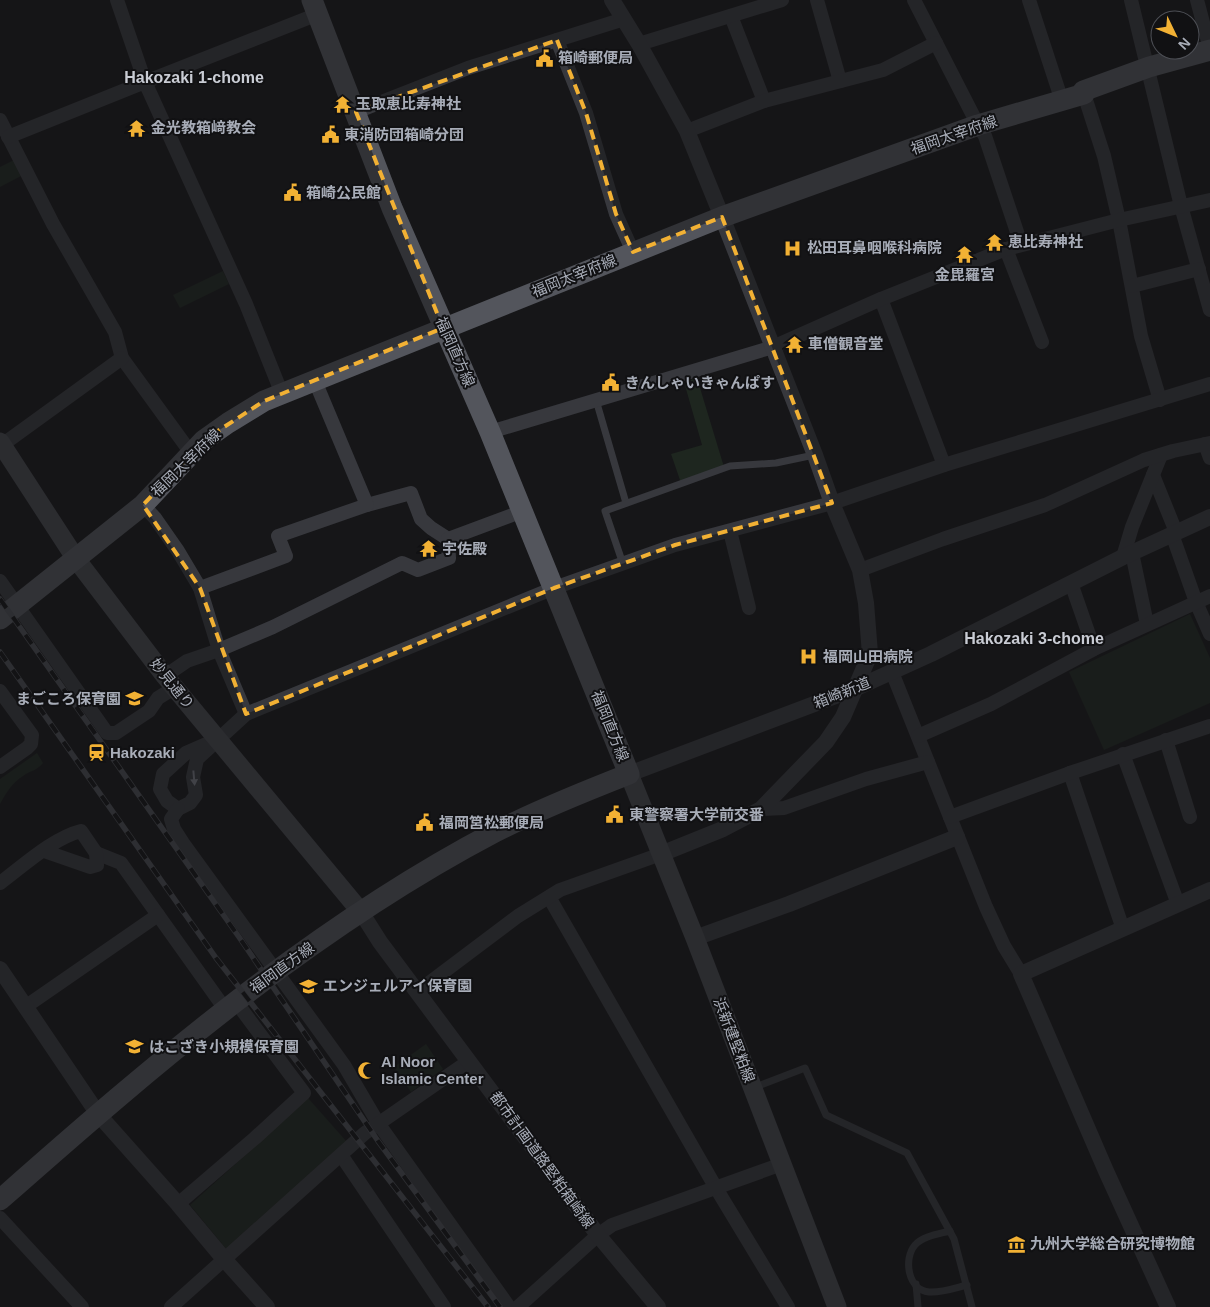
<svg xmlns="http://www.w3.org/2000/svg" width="1210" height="1307" font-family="Helvetica,'Noto Sans JP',sans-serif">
<rect width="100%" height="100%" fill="#161618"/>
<!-- green -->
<g fill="#1e261f">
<path d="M16,159L23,175L0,187V167Z"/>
<path d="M223,271L229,284L180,308L173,295Z"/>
<path d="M697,378L724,467L681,483L671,454L702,445L684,382Z"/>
<path d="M1190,614L1210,658V703L1104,750L1069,672Z"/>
<path d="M37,753L43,763C35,772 31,770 23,776C12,783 6,793 0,804V779Z"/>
<path d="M426,1044L443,1069L411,1092L394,1067Z"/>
<path d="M308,1098L347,1142L227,1250L190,1205Z"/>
</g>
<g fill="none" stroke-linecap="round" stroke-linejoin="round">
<!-- service -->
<g stroke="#37383d" stroke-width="7">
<path d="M596,400L626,503"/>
<path d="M623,564L605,511L730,466L776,463L814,455"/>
<path d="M753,1088L805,1068L826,1115L907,1153L954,1239L972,1307"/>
<path d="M950,1231C939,1234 923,1236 915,1245C903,1259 908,1290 929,1292C941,1293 955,1288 967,1285"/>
<path d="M916,1284L918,1307"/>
</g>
<!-- minor -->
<g stroke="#37383d" stroke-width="14">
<path d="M117,0L145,82L318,14"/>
<path d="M817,0L840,81"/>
<path d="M914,0L978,125L985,136L1021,244"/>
<path d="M1029,0L1062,101"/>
<path d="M1131,0L1181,206L1210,310"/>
<path d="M1197,0L1210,49"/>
<path d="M731,16L764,101"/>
<path d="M557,40L586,113L616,214L633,252"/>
<path d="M639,44L782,0"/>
<path d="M1084,94L1104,156L1119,220L1141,336L1160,400"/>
<path d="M356,112L468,68L624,19"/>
<path d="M0,120L53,224L115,332L122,358L191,453"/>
<path d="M687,131L764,101L883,70L936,43"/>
<path d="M8,137L145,82L246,304L282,394"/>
<path d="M1006,249L1042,342"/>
<path d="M1132,286L1199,269"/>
<path d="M881,299L944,465"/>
<path d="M490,432L773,347L881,299L1006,249L1119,220L1210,200"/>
<path d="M1205,444L1210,458"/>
<path d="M2,445L122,358"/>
<path d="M1153,475L1176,532"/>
<path d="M143,505L155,518L178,551L200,588L219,650L246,714"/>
<path d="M367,505L411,493L421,519L431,528L448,539"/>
<path d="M730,531L749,608"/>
<path d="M1172,534L1196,602L1210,634"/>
<path d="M1132,553L1147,624"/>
<path d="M1123,557L1132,527L1161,455"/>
<path d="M860,570L943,539L1045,505L1144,460L1173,451L1210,443"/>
<path d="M0,581L107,733H116L149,711L158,698L174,688"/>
<path d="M1071,583L1094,649"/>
<path d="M200,588L286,556L278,536L367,505L315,381"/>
<path d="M892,672L986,907L1004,946L1021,974"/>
<path d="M165,676L187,661L219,650L273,627L402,563L418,570L449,558L448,539L523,511"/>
<path d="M0,691L32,735L31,744L27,748L0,767"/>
<path d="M918,736L991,704L1094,649L1210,596"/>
<path d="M218,739L186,753L163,774L160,789L167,801L178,809L190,803L196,795L193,777L197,759L246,714L554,588L675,545L832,503L944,465L1210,384"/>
<path d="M1166,740L1190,817"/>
<path d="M1123,754L1178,904"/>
<path d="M1070,773L1123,929"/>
<path d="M178,809L171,819L174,829L183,843L344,1065L378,1123L509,1307"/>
<path d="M761,809L784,808L866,779L928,762"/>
<path d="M950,817L1070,773L1210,726"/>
<path d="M96,853L121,863L225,1009"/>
<path d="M0,883C23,866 53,838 81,831L96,853L97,865L90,867L44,851"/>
<path d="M549,897L716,1188L788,1307"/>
<path d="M417,992L518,916L560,890L661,854"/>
<path d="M25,1007L158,915"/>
<path d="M341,1155L444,1307"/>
<path d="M178,1204L255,1138L304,1093L236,1002"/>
<path d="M0,1218L82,1307"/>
<path d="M171,1307L365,1133L469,1061"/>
<path d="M518,1307L598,1235L612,1225L782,1164"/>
</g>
<!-- tertiary -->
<g stroke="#37383d" stroke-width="16">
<path d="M612,0L639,44L687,131L722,217L815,455L832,503L860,570L866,603L870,654L843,717L826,742L761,809L723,829L661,854"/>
<path d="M629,774L854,689L931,654L1123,557L1210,517"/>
<path d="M361,912L380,942L598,1235L658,1307"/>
<path d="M695,938L789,904L957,837"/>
<path d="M0,969L98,1114L178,1204L224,1259L267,1307"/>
<path d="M1168,1307L1106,1171L1021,974L1210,890"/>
</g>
<!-- secondary -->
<g stroke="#45474d" stroke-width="19">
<path d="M0,442L76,559L165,676L361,912"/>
<path d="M629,774L695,938L837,1307"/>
</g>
<!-- primary -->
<g stroke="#53555c" stroke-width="21">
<path d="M0,619L143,505L204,440L228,423L264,401L722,217L978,125L1084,94L1083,91L1149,67L1210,50"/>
<path d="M0,1200C154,1064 312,928 495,832C538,810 583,792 629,774L490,432L392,208L312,0"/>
</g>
<defs>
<g id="rail">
<path d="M0,599L239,937L378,1141L500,1307"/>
<path d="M0,652L216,958L488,1307"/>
</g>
</defs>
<!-- rail casing -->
<use href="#rail" stroke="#4a4c52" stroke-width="5.5"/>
<!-- rail -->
<use href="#rail" stroke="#111113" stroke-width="4" stroke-dasharray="11" stroke-linecap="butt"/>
</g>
<!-- one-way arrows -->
<defs><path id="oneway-solid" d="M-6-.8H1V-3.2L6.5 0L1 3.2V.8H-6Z" transform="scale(1.25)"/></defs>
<use fill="#757881" href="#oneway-solid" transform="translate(194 778) rotate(85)"/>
<!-- marked area -->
<path d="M0 0H1210V1307H0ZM557,40L586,113L616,214L633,252L722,217L832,503L675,545L554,588L246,714L200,588L143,505L204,440L264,401L443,328L356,112Z" fill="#161618" fill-opacity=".55" fill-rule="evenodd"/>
<path fill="none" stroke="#f2b134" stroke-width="4" stroke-dasharray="10 6" stroke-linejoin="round" d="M557,40L586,113L616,214L633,252L722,217L832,503L675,545L554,588L246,714L200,588L143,505L204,440L264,401L443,328L356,112Z"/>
<!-- icons -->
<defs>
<symbol id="civic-bare" viewBox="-9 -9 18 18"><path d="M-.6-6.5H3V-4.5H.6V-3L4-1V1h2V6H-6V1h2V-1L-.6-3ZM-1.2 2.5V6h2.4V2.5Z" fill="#f2b134" stroke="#111113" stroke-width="2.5" paint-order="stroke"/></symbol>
<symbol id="temple-bare" viewBox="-9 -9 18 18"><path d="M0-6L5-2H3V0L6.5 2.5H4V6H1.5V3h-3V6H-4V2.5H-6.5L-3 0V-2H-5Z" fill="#f2b134" stroke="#111113" stroke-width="2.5" paint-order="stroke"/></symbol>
<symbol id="hospital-bare" viewBox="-9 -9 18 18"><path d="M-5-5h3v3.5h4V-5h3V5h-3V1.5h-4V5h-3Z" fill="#f2b134" stroke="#111113" stroke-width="2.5" paint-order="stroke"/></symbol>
<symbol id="school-bare" viewBox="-9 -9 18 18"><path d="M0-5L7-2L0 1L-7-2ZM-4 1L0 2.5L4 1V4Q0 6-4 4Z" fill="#f2b134" stroke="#111113" stroke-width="2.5" paint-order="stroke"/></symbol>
<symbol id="station-bare" viewBox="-9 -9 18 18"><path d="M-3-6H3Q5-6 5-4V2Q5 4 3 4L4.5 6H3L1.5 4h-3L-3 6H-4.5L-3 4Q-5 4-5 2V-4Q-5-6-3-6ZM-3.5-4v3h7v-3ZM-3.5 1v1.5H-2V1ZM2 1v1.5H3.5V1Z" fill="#f2b134" stroke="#111113" stroke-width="2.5" paint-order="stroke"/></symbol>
<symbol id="mosque-bare" viewBox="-9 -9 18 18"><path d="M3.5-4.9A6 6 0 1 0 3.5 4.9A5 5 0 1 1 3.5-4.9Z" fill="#f2b134" stroke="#111113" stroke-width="2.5" paint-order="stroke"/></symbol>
<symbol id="museum-bare" viewBox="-9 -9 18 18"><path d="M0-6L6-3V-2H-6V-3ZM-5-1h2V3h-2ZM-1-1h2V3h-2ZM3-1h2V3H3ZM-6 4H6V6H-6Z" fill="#f2b134" stroke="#111113" stroke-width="2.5" paint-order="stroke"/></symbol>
</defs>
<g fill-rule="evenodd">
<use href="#civic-bare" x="532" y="46" width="25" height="25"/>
<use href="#temple-bare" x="330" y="92" width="25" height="25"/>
<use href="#temple-bare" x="124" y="116" width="25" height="25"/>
<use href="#civic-bare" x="318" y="122" width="25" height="25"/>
<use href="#civic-bare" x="280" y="180" width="25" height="25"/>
<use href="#temple-bare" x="982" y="230" width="25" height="25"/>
<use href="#hospital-bare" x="780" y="236" width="25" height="25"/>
<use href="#temple-bare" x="952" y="242" width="25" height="25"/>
<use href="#temple-bare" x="782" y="332" width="25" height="25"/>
<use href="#civic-bare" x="598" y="370" width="25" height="25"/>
<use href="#temple-bare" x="416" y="536" width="25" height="25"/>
<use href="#hospital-bare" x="796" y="644" width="25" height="25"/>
<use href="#school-bare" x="122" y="686" width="25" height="25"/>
<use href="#station-bare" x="84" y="740" width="25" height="25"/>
<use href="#civic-bare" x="602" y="802" width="25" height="25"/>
<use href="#civic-bare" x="412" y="810" width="25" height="25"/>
<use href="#school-bare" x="296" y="974" width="25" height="25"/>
<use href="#school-bare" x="122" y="1034" width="25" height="25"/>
<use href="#mosque-bare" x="354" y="1058" width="25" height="25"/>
<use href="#museum-bare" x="1004" y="1232" width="25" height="25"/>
</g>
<g text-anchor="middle" stroke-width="4" stroke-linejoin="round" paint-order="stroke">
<!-- poi labels -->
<g font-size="15" font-weight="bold" fill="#a8adb8" stroke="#111113" text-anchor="start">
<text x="558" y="63">箱崎郵便局</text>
<text x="356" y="109">玉取恵比寿神社</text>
<text x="151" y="133">金光教箱﨑教会</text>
<text x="344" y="140">東消防団箱崎分団</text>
<text x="306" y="198">箱崎公民館</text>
<text x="1008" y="247">恵比寿神社</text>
<text x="807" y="253">松田耳鼻咽喉科病院</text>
<text x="965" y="280" text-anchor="middle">金毘羅宮</text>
<text x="808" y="349">車僧観音堂</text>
<text x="625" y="388">きんしゃいきゃんぱす</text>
<text x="442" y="554">宇佐殿</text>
<text x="823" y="662">福岡山田病院</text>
<text x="121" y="704" text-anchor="end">まごころ保育園</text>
<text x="110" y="758">Hakozaki</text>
<text x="629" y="820">東警察署大学前交番</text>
<text x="439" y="828">福岡筥松郵便局</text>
<text x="323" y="991">エンジェルアイ保育園</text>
<text x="149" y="1052">はこざき小規模保育園</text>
<text x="381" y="1067">Al Noor<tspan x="381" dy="17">Islamic Center</tspan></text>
<text x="1030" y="1249">九州大学総合研究博物館</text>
</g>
<!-- street labels -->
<g font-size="15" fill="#a8adb8" stroke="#111113">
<text transform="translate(954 135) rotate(-19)" y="5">福岡太宰府線</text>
<text transform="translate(574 276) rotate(-22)" y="5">福岡太宰府線</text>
<text transform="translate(455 352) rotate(66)" y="5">福岡直方線</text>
<text transform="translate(186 463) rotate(-44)" y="5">福岡太宰府線</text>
<text transform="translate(172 684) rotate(51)" y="5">妙見通り</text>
<text transform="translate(842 693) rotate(-22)" y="5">箱崎新道</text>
<text transform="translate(610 726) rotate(68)" y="5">福岡直方線</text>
<text transform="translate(282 968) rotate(-36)" y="5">福岡直方線</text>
<text transform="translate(734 1040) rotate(69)" y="5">浜新建堅粕線</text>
<text transform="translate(542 1160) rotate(54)" y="5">都市計画道路堅粕箱崎線</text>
</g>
<!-- neighbourhood labels -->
<g font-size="16" font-weight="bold" fill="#c9ccd4" stroke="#111113">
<text x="194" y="83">Hakozaki 1-chome</text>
<text x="1034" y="644">Hakozaki 3-chome</text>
</g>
</g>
<!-- north arrow -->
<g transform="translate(1175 35) rotate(133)"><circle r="24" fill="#111113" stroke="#4d4f55"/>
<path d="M0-4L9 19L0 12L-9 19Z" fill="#f2b134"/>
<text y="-8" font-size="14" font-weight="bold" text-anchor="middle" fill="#a8adb8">N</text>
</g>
</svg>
